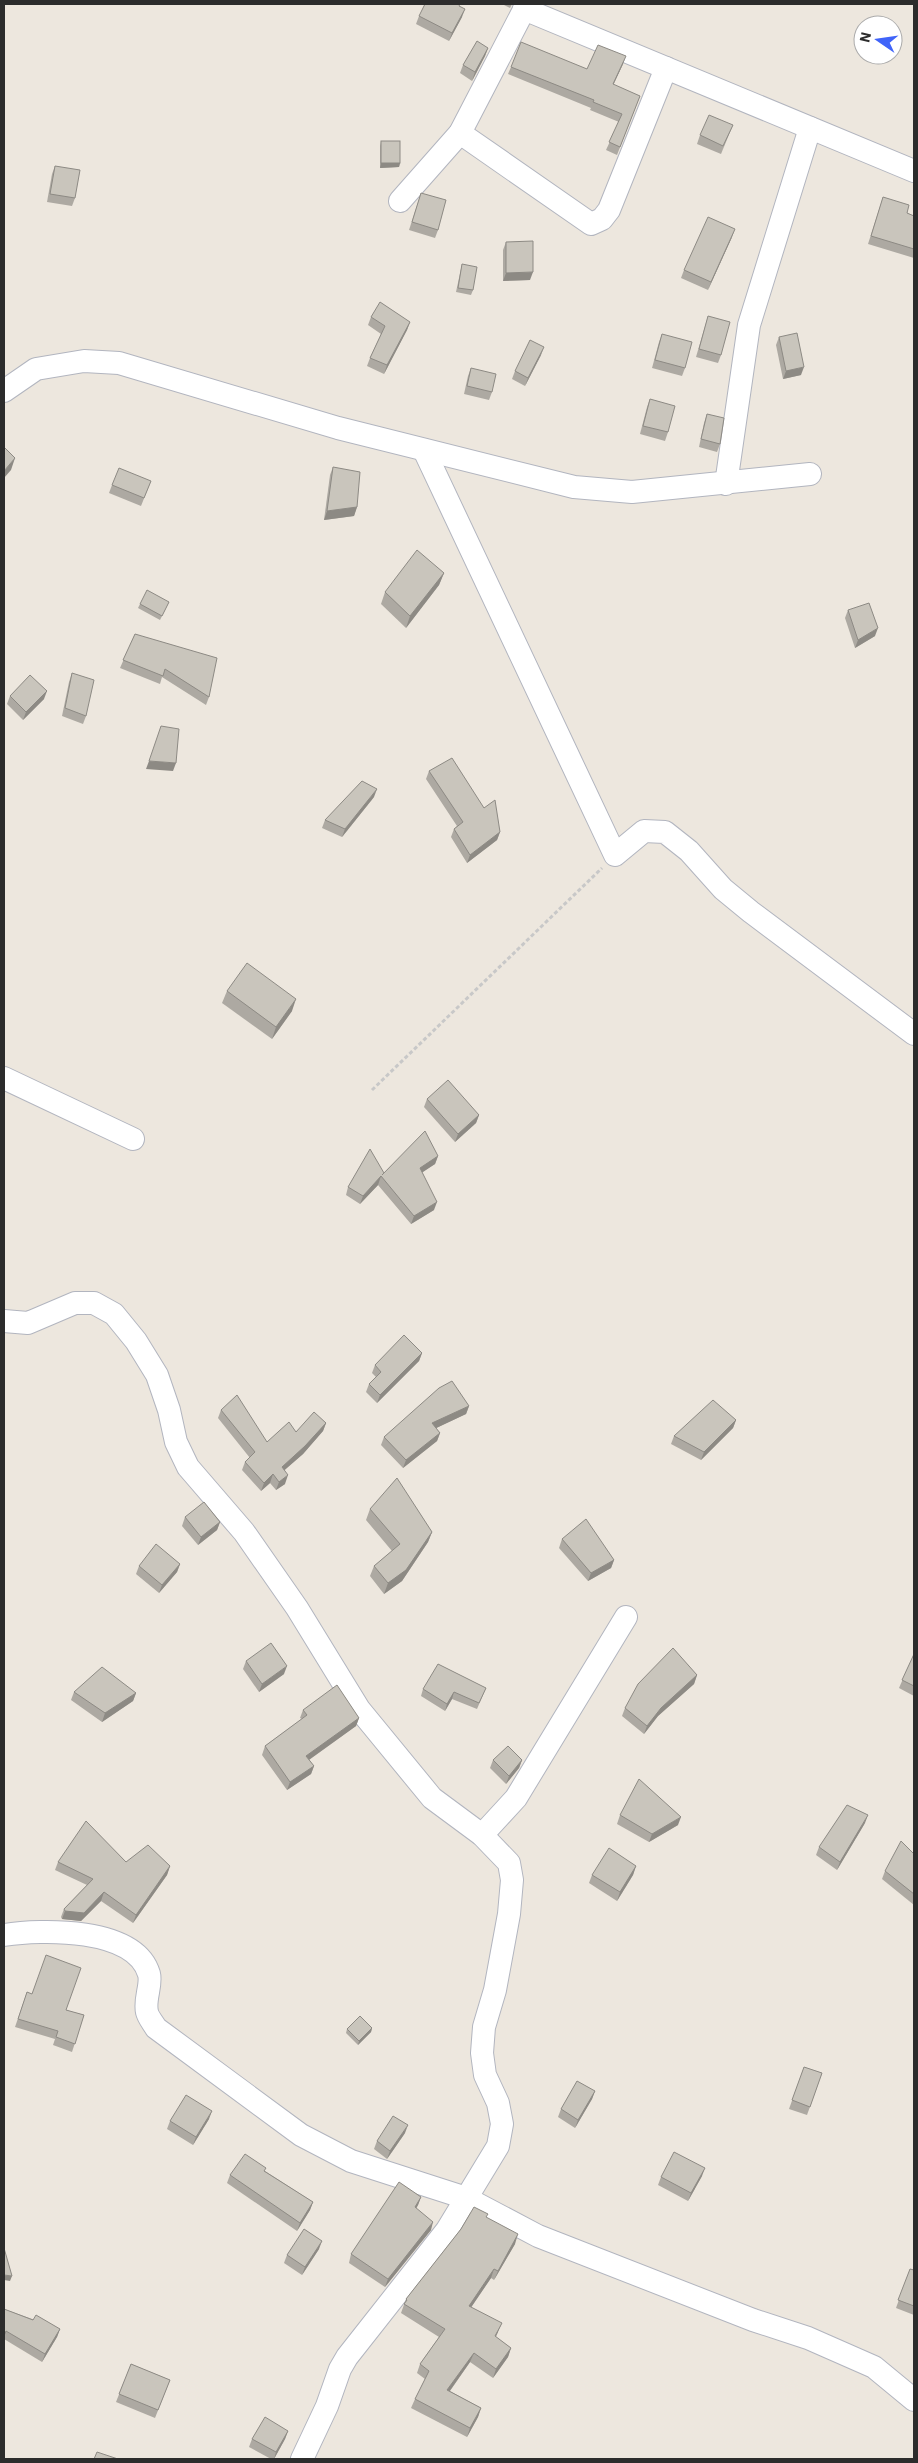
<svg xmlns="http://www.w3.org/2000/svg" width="918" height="2463" font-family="'IBM Plex Sans',sans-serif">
<rect width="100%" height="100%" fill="#ede7de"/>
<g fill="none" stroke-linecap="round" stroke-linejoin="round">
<defs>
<g id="minor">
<path d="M524,9L914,171"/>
<path d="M460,133L591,224L602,219L609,210L666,68"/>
<path d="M400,201L460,133L527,4"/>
<path d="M4,391L36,369L84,361L119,363L338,428L574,487L632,492L810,474"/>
<path d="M424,450L615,855L644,831L665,832L689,851L723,889L751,912L914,1034"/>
<path d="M726,484L749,325L810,128"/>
<path d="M4,1078L133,1139"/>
<path d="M4,1321L28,1323L75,1303H94L114,1314L136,1341L157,1375L169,1410L176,1442L188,1467L244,1532L297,1608L359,1709L432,1798L482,1835L509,1863L512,1880L509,1914L495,1990L484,2027L482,2053L485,2075L498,2103L502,2124L498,2146L447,2230L347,2357L340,2369L327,2406L302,2459"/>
<path d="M482,1835L516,1798L626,1617"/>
<path d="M4,1935C41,1929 135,1927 149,1974C152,1985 144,1999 147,2012C148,2017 153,2023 156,2028L301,2135L351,2161L466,2198L538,2236L753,2320L808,2338L874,2367L914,2400"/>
</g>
</defs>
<!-- minor casing -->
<use href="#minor" stroke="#b2b5bf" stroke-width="24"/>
<!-- path -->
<path stroke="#c8c8c8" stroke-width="3" stroke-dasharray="4 2.5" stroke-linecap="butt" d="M372,1090L602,868"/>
<!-- minor -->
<use href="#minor" stroke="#fff" stroke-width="22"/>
</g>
<!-- wall -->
<g fill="#ada9a2">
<path d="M502,4H512L510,8Z"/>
<path d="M460,6L462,17L449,41L416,24L419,16Z"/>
<path d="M488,48L485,56L472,81L460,73L463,65Z"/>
<path d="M623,64L613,85L640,96L617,155L606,150L619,122L590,110L591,108L508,74L511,67L587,69Z"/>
<path d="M733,125L721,154L697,144L700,135Z"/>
<path d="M381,141L400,163L399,167L380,168V146Z"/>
<path d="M55,166L75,198L72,206L47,202L52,174Z"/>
<path d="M421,193L438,230L435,238L409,230Z"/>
<path d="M883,197L907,213L914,216V258L868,244Z"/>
<path d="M732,237L708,290L681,278L684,270Z"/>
<path d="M506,242L530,280L503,281V250Z"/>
<path d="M462,264L473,290L471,295L456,292Z"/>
<path d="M708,316L721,355L718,363L696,357Z"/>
<path d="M371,317L410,322L407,330L384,374L367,366L370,358L381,334L368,325Z"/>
<path d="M662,334L685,368L682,376L652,368L659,342Z"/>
<path d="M779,337L801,375L783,379L776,345Z"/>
<path d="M541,355L525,386L512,379L515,371Z"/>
<path d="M471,368L492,392L489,400L464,394L468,376Z"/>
<path d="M650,399L668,432L665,441L640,434L647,407Z"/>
<path d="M707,414L720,444L717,452L699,447L704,423Z"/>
<path d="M333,467L357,507L354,516L324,520L330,475Z"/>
<path d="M151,481L141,506L109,493L112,485Z"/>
<path d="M444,573L439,585L406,628L381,604L385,592Z"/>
<path d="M169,602L160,620L138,608L140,604Z"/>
<path d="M848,610L875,636L855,648L845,618Z"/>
<path d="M135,634L209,697L206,705L162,677L160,684L120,668Z"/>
<path d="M72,673L86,716L83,724L62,716L69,682Z"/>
<path d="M10,696L44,699L23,720L7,704Z"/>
<path d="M429,771L500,832L497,840L467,863L451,837L454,829L457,826L426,779Z"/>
<path d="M374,797L342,837L322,828L325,820Z"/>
<path d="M227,991L292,1011L272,1039L222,1003Z"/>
<path d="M427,1099L479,1115L476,1123L455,1142L424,1107Z"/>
<path d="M438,1156L435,1164L422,1172L434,1210L411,1224L378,1185L360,1204L346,1195L348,1187L384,1173Z"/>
<path d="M422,1353L419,1361L377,1403L366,1392L369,1384L376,1377L372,1373L375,1365Z"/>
<path d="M469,1406L466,1414L436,1428L440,1433L437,1441L403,1468L381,1445L384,1437Z"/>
<path d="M221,1410L267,1442L296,1432L326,1423L323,1431L303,1454L284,1470L285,1484L276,1490L270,1483L261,1491L242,1470L245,1462L250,1458L218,1418Z"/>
<path d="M736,1420L733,1428L701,1460L671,1444L674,1436Z"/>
<path d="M370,1509L432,1532L428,1542L402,1581L384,1594L370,1576L374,1566L392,1551L366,1520Z"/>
<path d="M185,1517L220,1522L217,1530L198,1545L182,1526Z"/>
<path d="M562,1539L614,1560L611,1568L588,1581L559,1548Z"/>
<path d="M180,1564L177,1572L159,1593L136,1574L139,1566Z"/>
<path d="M914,1654V1696L899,1688Z"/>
<path d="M246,1661L284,1674L259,1692L243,1669Z"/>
<path d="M697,1675L694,1684L658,1716L644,1734L622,1716L625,1708Z"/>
<path d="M486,1688L477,1709L452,1699L445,1711L421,1696L423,1689Z"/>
<path d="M74,1692L136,1693L133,1701L102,1722L71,1700Z"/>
<path d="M303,1710L359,1718L356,1726L309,1760L314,1766L311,1774L287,1790L262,1755L265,1746L302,1719L300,1718Z"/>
<path d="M493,1760H522L519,1768L506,1784L490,1768Z"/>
<path d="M620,1815L678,1825L649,1842L617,1824Z"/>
<path d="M865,1823L837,1870L816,1855L819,1847Z"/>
<path d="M914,1854V1905L882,1879L885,1871Z"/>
<path d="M58,1862H126L170,1866L167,1875L133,1923L101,1901L81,1921L62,1919L61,1917L64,1909L87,1885L55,1870Z"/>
<path d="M636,1866L633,1875L617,1901L589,1883L592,1875Z"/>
<path d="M27,1992L66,2010L84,2015L72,2052L53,2045L55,2039L15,2027Z"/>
<path d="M372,2028L371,2032L358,2045L346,2033L347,2029Z"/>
<path d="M804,2067L822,2073L807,2115L789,2109Z"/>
<path d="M595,2091L592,2099L575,2128L558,2117L561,2109Z"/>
<path d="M209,2119L193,2145L167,2129L170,2121Z"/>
<path d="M405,2133L387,2159L374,2149L377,2141Z"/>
<path d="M265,2171L313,2202L310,2210L297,2231L227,2183L230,2175Z"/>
<path d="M702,2176L688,2201L658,2185L661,2177Z"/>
<path d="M421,2197L418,2205L416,2209L431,2230L385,2287L349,2263L351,2254Z"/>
<path d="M487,2218L515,2244L494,2280L491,2278L471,2307L498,2332L496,2337L511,2348L508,2357L493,2378L470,2362L450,2391L481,2408L478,2417L467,2437L411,2408L415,2399L425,2379L417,2373L420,2364L439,2337L401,2313L406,2299L461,2229Z"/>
<path d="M319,2249L302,2275L284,2263L287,2255Z"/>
<path d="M910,2269L914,2270V2315L896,2308Z"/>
<path d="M4,2309L60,2329L57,2337L42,2362L4,2339Z"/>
<path d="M131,2364L170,2380L155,2418L116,2402Z"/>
<path d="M288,2431L285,2439L274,2459H271L249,2447L252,2439Z"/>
</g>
<!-- shaded-wall -->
<g fill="#8d8a84">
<path d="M465,9L462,17L449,41L452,33Z"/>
<path d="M488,48L485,56L472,81L475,72Z"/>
<path d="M626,56L623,64L610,92L613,84Z"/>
<path d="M381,163H400L399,167L380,168Z"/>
<path d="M735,229L732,237L708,290L711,282Z"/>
<path d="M533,272L530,280L503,281L506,273Z"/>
<path d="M410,322L407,330L384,374L387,365Z"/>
<path d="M544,347L541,355L525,386L528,378Z"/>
<path d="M804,367L801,375L783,379L786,371Z"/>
<path d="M15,458L11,470L4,478V471Z"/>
<path d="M357,507L354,516L324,520L327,511Z"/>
<path d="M444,573L439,585L406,628L410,616Z"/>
<path d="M878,628L875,636L855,648L858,640Z"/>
<path d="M47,691L44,699L23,720L26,712Z"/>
<path d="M149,761L176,763L173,771L146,769Z"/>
<path d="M377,789L374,797L342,837L345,829Z"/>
<path d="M500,832L497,840L467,863L470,855Z"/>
<path d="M296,999L292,1011L272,1039L276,1027Z"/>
<path d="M479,1115L476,1123L455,1142L458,1134Z"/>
<path d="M438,1156L435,1164L417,1176L420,1168Z"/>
<path d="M381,1176L378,1185L360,1204L363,1196Z"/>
<path d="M437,1202L434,1210L411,1224L414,1216Z"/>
<path d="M422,1353L419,1361L377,1403L380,1395Z"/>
<path d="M469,1406L466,1414L430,1431L432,1423Z"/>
<path d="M736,1420L733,1428L701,1460L704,1452Z"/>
<path d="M326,1423L323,1431L303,1454L279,1475L282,1467Z"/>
<path d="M440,1433L437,1441L403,1468L406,1460Z"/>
<path d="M273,1474L270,1483L261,1491L264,1483Z"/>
<path d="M288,1475L285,1484L276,1490L279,1482Z"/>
<path d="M220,1522L217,1530L198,1545L201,1537Z"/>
<path d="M432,1532L428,1542L402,1581L384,1594L388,1583Z"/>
<path d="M614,1560L611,1568L588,1581L591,1573Z"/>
<path d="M180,1564L177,1572L159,1593L162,1585Z"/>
<path d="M287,1666L284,1674L259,1692L262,1684Z"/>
<path d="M697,1675L694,1684L658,1716L644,1734L647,1726L661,1708Z"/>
<path d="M454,1692L452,1699L445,1711L447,1704Z"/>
<path d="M136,1693L133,1701L102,1722L105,1713Z"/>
<path d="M359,1718L356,1726L303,1764L306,1756Z"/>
<path d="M522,1760L519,1768L506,1784L509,1776Z"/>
<path d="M314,1766L311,1774L287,1790L290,1782Z"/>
<path d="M868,1815L865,1823L837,1870L840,1862Z"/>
<path d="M681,1817L678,1825L649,1842L652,1834Z"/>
<path d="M170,1866L167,1875L133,1923L136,1915Z"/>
<path d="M636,1866L633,1875L617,1901L620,1892Z"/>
<path d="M104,1892L101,1901L81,1921L62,1919L65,1911Z"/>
<path d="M372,2028L371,2032L358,2045L359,2041Z"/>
<path d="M595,2091L592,2099L575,2128L578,2120Z"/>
<path d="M212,2111L209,2119L193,2145L196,2137Z"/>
<path d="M408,2125L405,2133L387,2159L390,2151Z"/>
<path d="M705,2168L702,2176L688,2201L691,2193Z"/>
<path d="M421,2197L418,2205L412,2215L415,2207Z"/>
<path d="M313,2202L310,2210L297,2231L300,2223Z"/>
<path d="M433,2222L431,2230L385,2287L388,2279Z"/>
<path d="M518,2234L515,2244L494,2280L498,2271Z"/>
<path d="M322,2241L319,2249L302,2275L305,2267Z"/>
<path d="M494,2269L491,2278L466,2315L469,2306Z"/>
<path d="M4,2275L12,2276L10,2281L4,2280Z"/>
<path d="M502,2323L498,2332L491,2345L495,2336Z"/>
<path d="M60,2329L57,2337L42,2362L45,2354Z"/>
<path d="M511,2348L508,2357L493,2378L496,2369Z"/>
<path d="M474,2353L470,2362L444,2399L447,2390Z"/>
<path d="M481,2408L478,2417L467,2437L470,2428Z"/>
<path d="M288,2431L285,2439L274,2459L276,2452Z"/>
</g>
<!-- building -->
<g fill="#c9c5bc" stroke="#8d8a84">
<path d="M425,4H460L459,6L465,9L452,33L419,16Z"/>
<path d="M477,41L488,48L475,72L463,65Z"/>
<path d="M521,42L587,69L598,45L626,56L613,84L640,96L620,147L609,142L622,114L593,102L594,100L511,67Z"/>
<path d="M709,115L733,125L723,146L700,135Z"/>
<rect x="381" y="141" width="19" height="22"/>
<path d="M55,166L80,170L75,198L50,194Z"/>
<path d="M421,193L446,200L438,230L412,222Z"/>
<path d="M883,197L909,205L907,213L914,216V249L871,236Z"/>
<path d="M708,217L735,229L711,282L684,270Z"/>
<path d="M533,241V272L506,273V242Z"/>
<path d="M462,264L477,267L473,290L458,288Z"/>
<path d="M380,302L410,322L387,365L370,358L385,326L371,317Z"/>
<path d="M708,316L730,322L721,355L699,349Z"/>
<path d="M797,333L804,367L786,371L779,337Z"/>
<path d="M662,334L692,342L685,368L655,360Z"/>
<path d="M530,340L544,347L528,378L515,371Z"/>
<path d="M471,368L496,374L492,392L467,386Z"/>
<path d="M650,399L675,406L668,432L643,426Z"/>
<path d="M707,414L724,418L720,444L701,439Z"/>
<path d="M4,447L15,458L4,471Z"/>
<path d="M333,467L360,472L357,507L327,511Z"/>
<path d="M119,468L151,481L144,498L112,485Z"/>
<path d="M417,550L444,573L410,616L385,592Z"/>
<path d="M147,590L169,602L162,616L140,604Z"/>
<path d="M869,603L878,628L858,640L848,610Z"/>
<path d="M135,634L217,658L209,697L165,669L163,676L123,660Z"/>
<path d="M72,673L94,680L86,716L65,708Z"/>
<path d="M30,675L47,691L26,712L10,696Z"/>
<path d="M161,726L179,729L176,763L149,761Z"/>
<path d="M452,758L484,808L495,800L500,832L470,855L454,829L463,822L429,771Z"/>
<path d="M362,781L377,789L345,829L325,820Z"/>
<path d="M247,963L296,999L276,1027L227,991Z"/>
<path d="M448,1080L479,1115L458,1134L427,1099Z"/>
<path d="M425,1131L438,1156L420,1168L437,1202L414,1216L381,1176L363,1196L348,1187L370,1149L384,1173L382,1175Z"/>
<path d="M404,1335L422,1353L380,1395L369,1384L381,1372L375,1365Z"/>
<path d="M452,1381L469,1406L432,1423L440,1433L406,1460L384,1437L439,1388Z"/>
<path d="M237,1395L267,1442L289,1422L296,1432L314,1412L326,1423L305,1446L282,1467L288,1475L279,1482L273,1474L264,1483L245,1462L255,1452L221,1410Z"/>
<path d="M713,1400L736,1420L704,1452L674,1436Z"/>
<path d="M397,1478L432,1532L406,1570L388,1583L374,1566L400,1544L370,1509Z"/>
<path d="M204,1502L220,1522L201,1537L185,1517Z"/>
<path d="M586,1519L614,1560L591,1573L562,1539Z"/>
<path d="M156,1544L180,1564L162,1585L139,1566Z"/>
<path d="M271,1643L287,1666L262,1684L246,1661Z"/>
<path d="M673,1648L697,1675L661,1708L647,1726L625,1708L638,1684Z"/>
<path d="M914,1654V1686L902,1680Z"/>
<path d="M438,1664L486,1688L479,1703L454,1692L447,1704L423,1689Z"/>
<path d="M102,1667L136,1693L105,1713L74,1692Z"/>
<path d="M337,1685L359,1718L306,1756L314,1766L290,1782L265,1746L307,1715L303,1710Z"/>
<path d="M508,1746L522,1760L509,1776L493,1760Z"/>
<path d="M639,1779L681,1817L652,1834L620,1815Z"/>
<path d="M847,1805L868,1815L840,1862L819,1847Z"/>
<path d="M86,1821L126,1862L148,1845L170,1866L136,1915L104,1892L84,1913L65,1911L64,1909L93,1879L58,1862Z"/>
<path d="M901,1841L914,1854V1894L885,1871Z"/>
<path d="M609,1848L636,1866L620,1892L592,1875Z"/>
<path d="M46,1955L81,1968L66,2010L84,2015L75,2044L56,2037L58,2031L18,2019L27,1992L32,1994Z"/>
<path d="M360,2016L372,2028L359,2041L347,2029Z"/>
<path d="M804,2067L822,2073L810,2107L792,2100Z"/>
<path d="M577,2081L595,2091L578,2120L561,2109Z"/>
<path d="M186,2095L212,2111L196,2137L170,2121Z"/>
<path d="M393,2116L408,2125L390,2151L377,2141Z"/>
<path d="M674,2152L705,2168L691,2193L661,2177Z"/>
<path d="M245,2154L266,2168L264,2171L313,2202L300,2223L230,2175Z"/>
<path d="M399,2182L421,2197L415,2207L433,2222L388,2279L351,2254Z"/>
<path d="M474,2207L488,2214L486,2217L518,2234L498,2271L494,2269L469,2306L502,2323L495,2336L511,2348L496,2369L474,2353L447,2390L481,2408L470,2428L415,2399L429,2371L420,2364L445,2329L404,2304L407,2300L406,2299L461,2229Z"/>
<path d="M304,2229L322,2241L305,2267L287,2255Z"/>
<path d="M4,2248L12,2276L4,2275Z"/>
<path d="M910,2269L914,2270V2306L898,2300Z"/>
<path d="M4,2309L33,2320L36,2315L60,2329L45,2354L6,2331L4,2336Z"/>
<path d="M131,2364L170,2380L158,2410L119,2394Z"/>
<path d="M265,2417L288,2431L276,2452L252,2439Z"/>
<path d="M97,2452L118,2459H94Z"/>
</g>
<!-- border -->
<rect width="918" height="2463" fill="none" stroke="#2c2c2c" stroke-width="10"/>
<!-- north arrow -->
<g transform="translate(878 40) rotate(283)"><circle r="24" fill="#ffffff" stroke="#ababab"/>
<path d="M0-4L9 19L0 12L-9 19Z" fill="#4064f9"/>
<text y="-8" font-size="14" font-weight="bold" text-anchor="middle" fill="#2c2c2c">N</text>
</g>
</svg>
